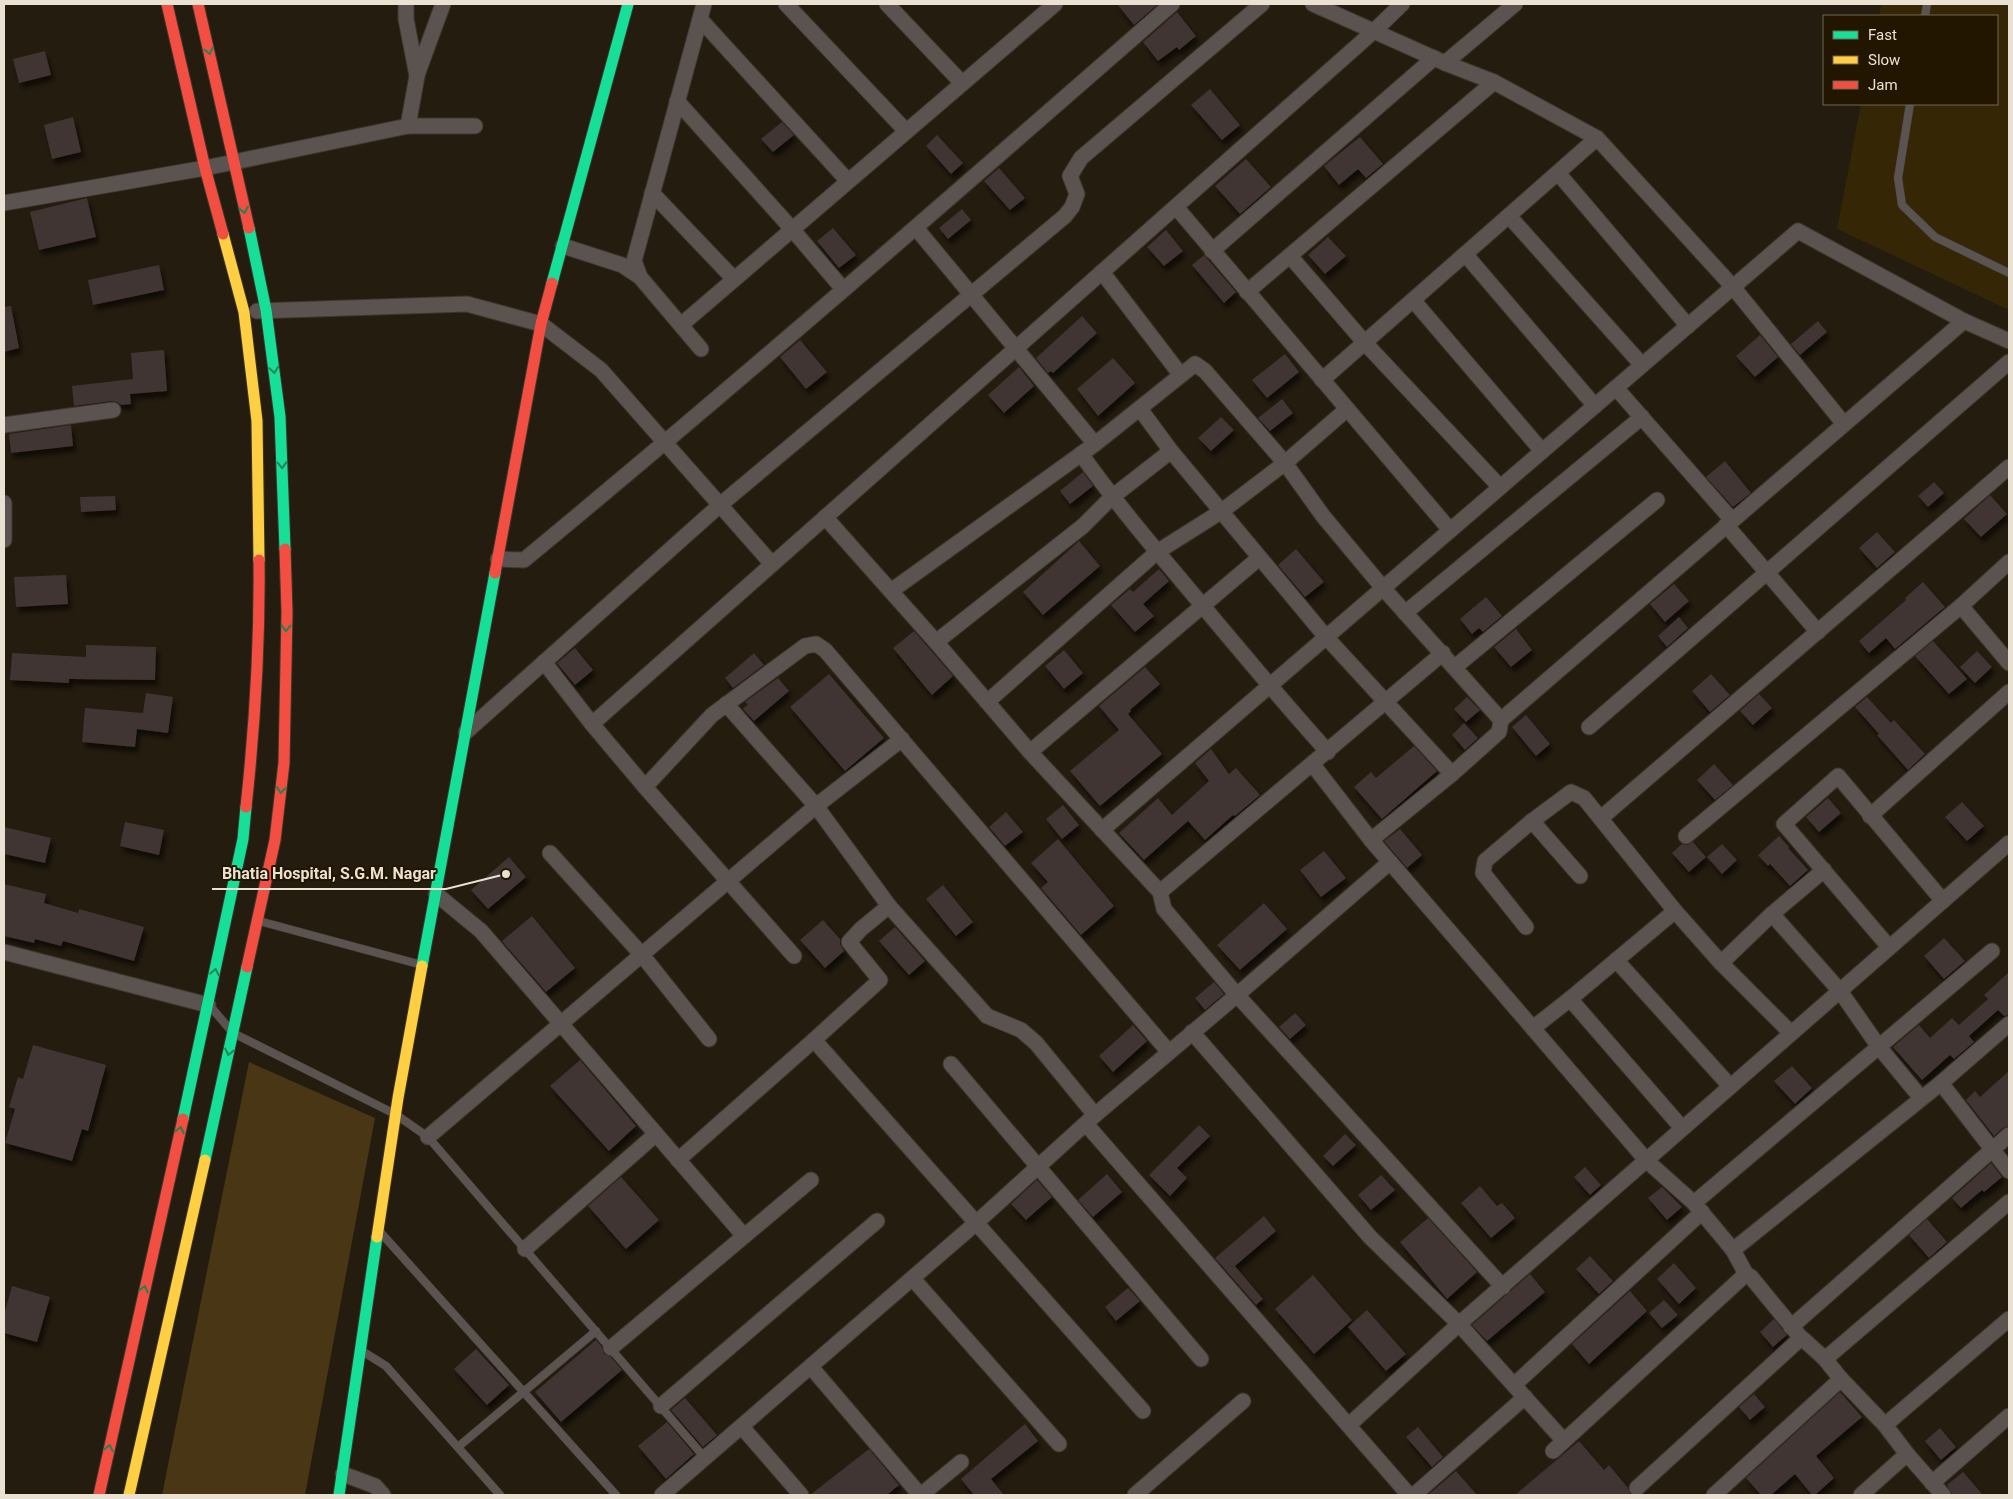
<svg xmlns="http://www.w3.org/2000/svg" width="2013" height="1499" font-family="Roboto,sans-serif">
<defs>
<filter id="shadow"><feDropShadow dx="3" dy="5.5" stdDeviation="2.5" flood-color="#0009"/></filter>
</defs>
<rect width="100%" height="100%" fill="#241c0f"/>
<!-- built -->
<path fill="#352606" d="M1881,4H2009V310L1837,229L1861,104H1997V16H1879Z"/>
<!-- green -->
<path fill="#483615" d="M249,1062L375,1118L305,1495H162Z"/>
<!-- building -->
<g fill="#413432" filter="url(#shadow)">
<path d="M1117,4H1158L1134,25Z"/>
<path d="M1177,12L1196,36L1179,50L1177,47L1158,61L1143,42Z"/>
<path d="M45,51L51,75L19,83L13,59Z"/>
<path d="M1210,89L1240,125L1222,140L1191,105Z"/>
<path d="M73,117L81,152L52,159L44,125Z"/>
<path d="M782,122L794,135L773,152L761,139Z"/>
<path d="M937,135L963,163L951,174L926,146Z"/>
<path d="M1360,137L1383,164L1366,178L1358,169L1339,185L1324,166Z"/>
<path d="M1246,159L1271,187L1240,214L1215,186Z"/>
<path d="M999,168L1025,198L1010,210L984,181Z"/>
<path d="M87,198L96,237L39,250L30,212Z"/>
<path d="M962,209L971,220L948,239L939,228Z"/>
<path d="M833,228L856,255L839,268L817,241Z"/>
<path d="M1166,230L1183,251L1164,266L1147,247Z"/>
<path d="M1328,237L1346,256L1325,274L1308,255Z"/>
<path d="M1204,255L1236,292L1224,303L1192,265Z"/>
<path d="M159,265L164,290L93,305L88,280Z"/>
<path d="M11,306L19,348L4,352V307Z"/>
<path d="M1082,316L1097,333L1053,373L1051,371L1048,373L1036,358Z"/>
<path d="M1818,321L1827,332L1800,355L1791,344Z"/>
<path d="M1760,335L1778,357L1755,377L1736,356Z"/>
<path d="M800,340L827,372L806,389L780,357Z"/>
<path d="M164,350L167,391L130,394L131,404L121,405L117,402L112,401L74,406L72,386L133,379L131,353Z"/>
<path d="M1285,354L1299,372L1267,398L1252,380Z"/>
<path d="M1113,358L1135,383L1098,416L1077,389Z"/>
<path d="M1019,367L1034,386L1004,413L988,395Z"/>
<path d="M1282,399L1293,413L1270,431L1258,418Z"/>
<path d="M1221,417L1234,430L1211,451L1198,438Z"/>
<path d="M71,425L73,446L11,453L9,434Z"/>
<path d="M1725,461L1751,493L1733,507L1706,477Z"/>
<path d="M1083,472L1093,486L1070,504L1060,491Z"/>
<path d="M1934,482L1944,493L1928,507L1918,496Z"/>
<path d="M1990,495L2007,514L1981,537L1964,519Z"/>
<path d="M115,496L116,510L81,512L80,497Z"/>
<path d="M1877,532L1895,552L1877,568L1859,548Z"/>
<path d="M1079,541L1100,566L1043,615L1023,592Z"/>
<path d="M1296,549L1324,582L1305,597L1278,565Z"/>
<path d="M1159,569L1169,581L1143,604L1154,616L1135,632L1111,605L1130,589L1133,592Z"/>
<path d="M66,575L68,604L16,607L14,577Z"/>
<path d="M1923,582L1945,607L1895,649L1886,638L1869,653L1859,641L1906,600L1905,598Z"/>
<path d="M1674,584L1689,601L1665,622L1650,604Z"/>
<path d="M1486,597L1502,616L1483,632L1479,628L1472,634L1460,619Z"/>
<path d="M1679,617L1688,628L1667,647L1658,636Z"/>
<path d="M1516,629L1532,650L1511,667L1494,647Z"/>
<path d="M914,631L953,676L932,695L893,648Z"/>
<path d="M1933,641L1967,679L1949,694L1915,656Z"/>
<path d="M86,645L156,647L155,680L69,679V683L10,680L12,653L86,657Z"/>
<path d="M575,648L593,670L575,685L557,663Z"/>
<path d="M1064,650L1083,673L1064,689L1045,666Z"/>
<path d="M1977,651L1992,667L1975,683L1960,667Z"/>
<path d="M754,653L764,665L733,688L725,678Z"/>
<path d="M1145,667L1160,684L1130,710L1131,711L1128,714L1162,754L1100,806L1070,771L1119,730L1099,706Z"/>
<path d="M829,674L884,738L845,771L790,707Z"/>
<path d="M1711,674L1730,695L1710,712L1692,691Z"/>
<path d="M778,678L789,691L754,721L743,709L748,704L745,702Z"/>
<path d="M146,693L173,697L168,733L137,729L135,747L82,742L85,708L143,713Z"/>
<path d="M1759,694L1772,708L1753,725L1740,711Z"/>
<path d="M1467,697L1480,710L1466,722L1454,709Z"/>
<path d="M1867,697L1891,723L1894,720L1925,754L1908,770L1877,735L1879,734L1855,707Z"/>
<path d="M1526,715L1550,744L1536,756L1512,727Z"/>
<path d="M1464,723L1478,738L1465,750L1452,735Z"/>
<path d="M1414,746L1437,771L1382,819L1354,787L1371,772L1376,778Z"/>
<path d="M1211,749L1229,774L1236,768L1260,795L1235,816L1233,815L1205,840L1188,821L1144,860L1119,833L1158,798L1172,815L1209,781L1195,763Z"/>
<path d="M1714,764L1733,785L1715,800L1697,780Z"/>
<path d="M1828,798L1841,813L1819,832L1806,817Z"/>
<path d="M1962,802L1984,826L1967,841L1945,817Z"/>
<path d="M1063,805L1079,825L1062,839L1046,819Z"/>
<path d="M1006,812L1023,832L1005,846L989,827Z"/>
<path d="M125,822L164,830L159,855L120,846Z"/>
<path d="M4,827L51,838L45,863L4,854Z"/>
<path d="M1400,829L1422,855L1407,868L1384,841Z"/>
<path d="M1779,836L1789,847L1788,848L1808,870L1790,886L1770,864L1768,866L1758,855Z"/>
<path d="M1058,839L1114,906L1081,935L1041,888L1048,882L1031,863Z"/>
<path d="M1693,842L1706,857L1689,872L1672,853L1682,844L1687,845Z"/>
<path d="M1722,844L1737,860L1722,874L1707,857Z"/>
<path d="M1324,851L1346,878L1321,897L1300,870Z"/>
<path d="M509,857L526,877L488,909L471,890Z"/>
<path d="M4,884L46,894L44,903L78,913L79,909L144,927L134,961L63,941L61,946L35,939L34,943L4,936Z"/>
<path d="M943,885L973,922L956,936L926,899Z"/>
<path d="M1264,903L1287,929L1240,970L1217,945Z"/>
<path d="M532,916L575,968L546,992L502,941Z"/>
<path d="M823,920L840,939V944L844,951L825,968L800,940Z"/>
<path d="M895,927L925,961L909,975L879,941Z"/>
<path d="M1944,938L1965,961L1944,979L1924,956Z"/>
<path d="M2009,972V1015L2004,1016L1998,1010L1969,1036L1974,1042L1954,1059L1950,1055L1922,1080L1893,1047L1919,1025L1930,1038L1952,1018L1959,1025L1988,999L1984,995Z"/>
<path d="M1214,982L1224,994L1205,1010L1195,998Z"/>
<path d="M1295,1013L1306,1025L1290,1039L1279,1027Z"/>
<path d="M1133,1025L1147,1041L1113,1072L1099,1056Z"/>
<path d="M33,1045L106,1065L88,1131L82,1129L72,1161L5,1143L15,1109L9,1107L18,1077L23,1079Z"/>
<path d="M580,1060L636,1126L609,1151L550,1086Z"/>
<path d="M1792,1066L1812,1088L1795,1104L1774,1081Z"/>
<path d="M2009,1071V1126L2003,1128L1994,1136L1966,1100L1975,1091L1980,1097Z"/>
<path d="M1199,1125L1210,1136L1177,1168L1187,1178L1170,1196L1149,1175Z"/>
<path d="M1345,1134L1356,1145L1333,1166L1323,1156Z"/>
<path d="M1991,1163L2002,1177L1984,1192L1982,1190L1961,1208L1952,1198Z"/>
<path d="M1585,1167L1601,1185L1590,1195L1574,1177Z"/>
<path d="M1107,1174L1122,1192L1093,1217L1078,1200Z"/>
<path d="M1381,1175L1395,1190L1371,1210L1358,1195Z"/>
<path d="M621,1177L659,1220L626,1249L588,1206Z"/>
<path d="M1037,1180L1052,1197L1026,1220L1011,1204Z"/>
<path d="M1480,1186L1497,1206L1502,1203L1515,1218L1491,1238L1461,1203Z"/>
<path d="M1662,1187L1682,1207L1667,1220L1648,1198Z"/>
<path d="M1264,1216L1276,1231L1235,1266L1263,1299L1256,1305L1215,1258Z"/>
<path d="M1428,1218L1477,1272L1447,1299L1400,1242Z"/>
<path d="M1927,1219L1947,1242L1929,1258L1909,1235Z"/>
<path d="M1590,1256L1613,1281L1599,1294L1576,1269Z"/>
<path d="M1674,1263L1696,1288L1679,1304L1657,1279Z"/>
<path d="M1530,1274L1545,1292L1487,1341L1472,1325Z"/>
<path d="M1313,1275L1352,1320L1314,1354L1275,1309Z"/>
<path d="M12,1286L50,1297L37,1342L4,1333V1315Z"/>
<path d="M1128,1288L1140,1301L1116,1321L1105,1307Z"/>
<path d="M1630,1291L1647,1311L1589,1364L1572,1344Z"/>
<path d="M1664,1300L1678,1315L1662,1328L1649,1313Z"/>
<path d="M1367,1310L1406,1354L1386,1371L1348,1327Z"/>
<path d="M1774,1319L1787,1335L1773,1347L1760,1332Z"/>
<path d="M596,1340L602,1347L604,1354L611,1357L622,1370L561,1422L535,1392Z"/>
<path d="M476,1349L509,1385L487,1405L454,1369Z"/>
<path d="M1840,1392L1862,1417L1816,1456L1834,1478L1815,1495H1812L1795,1474L1771,1495H1761L1746,1478Z"/>
<path d="M1754,1394L1765,1407L1750,1420L1739,1407Z"/>
<path d="M685,1398L717,1435L703,1447L671,1410Z"/>
<path d="M667,1422L694,1454L666,1479L638,1446Z"/>
<path d="M1025,1424L1038,1441L991,1479L1004,1495H974L961,1479Z"/>
<path d="M1418,1427L1443,1457L1432,1467L1406,1437Z"/>
<path d="M1940,1428L1956,1447L1941,1460L1925,1441Z"/>
<path d="M1579,1441L1604,1470L1609,1465L1628,1488L1631,1495H1515Z"/>
<path d="M869,1449L899,1485L887,1495H810Z"/>
<path d="M1456,1471L1477,1495H1428Z"/>
<path d="M1963,1472L1983,1495H1952L1947,1485Z"/>
</g>
<g fill="none" stroke-linecap="round" stroke-linejoin="round">
<defs>
<g id="lane">
<path d="M1925,16L1927,4"/>
<path d="M1910,104L1898,178L1902,205L1935,237L2009,273"/>
<path d="M259,921L422,965"/>
<path d="M210,1006L233,1033L395,1114L428,1137L705,1458"/>
<path d="M381,1233L616,1495"/>
<path d="M362,1351L386,1366L500,1495"/>
<path d="M458,1447L596,1331"/>
</g>
<g id="street">
<path d="M406,4V19L417,76L408,126"/>
<path d="M786,4L906,131"/>
<path d="M887,4L962,83"/>
<path d="M1313,4L1445,63L1494,82L1597,138L1733,287L1844,424"/>
<path d="M700,19L848,181"/>
<path d="M1445,63L1515,4"/>
<path d="M417,75L443,4"/>
<path d="M677,101L792,229L843,289"/>
<path d="M1558,173L1688,326"/>
<path d="M652,193L734,279"/>
<path d="M4,203L205,168L408,126H475"/>
<path d="M1176,207L1450,530"/>
<path d="M1509,216L1642,365"/>
<path d="M916,228L1095,444"/>
<path d="M563,246L622,265L640,277"/>
<path d="M1212,251L1434,58"/>
<path d="M1465,254L1595,406"/>
<path d="M1290,256L1365,343L1500,487"/>
<path d="M1102,272L1180,374"/>
<path d="M1247,292L1494,82"/>
<path d="M1413,300L1542,451"/>
<path d="M257,311L467,304L541,324L601,370L772,564"/>
<path d="M681,325L1055,4"/>
<path d="M701,349L640,277L634,261L704,4"/>
<path d="M1322,380L1597,138"/>
<path d="M1616,388L1732,520"/>
<path d="M1140,409L1171,451L1326,637L1452,774"/>
<path d="M4,425L113,410"/>
<path d="M1081,454C1115,502 1154,548 1192,593C1237,647 1281,700 1328,752"/>
<path d="M4,503V540"/>
<path d="M825,517L936,642L1030,752L1160,892L1164,909L1237,995L1503,1287"/>
<path d="M1726,525L1818,632"/>
<path d="M498,559L524,560C743,379 958,191 1172,4"/>
<path d="M891,591L1095,444L1195,364L1205,371L1285,463L1323,516L1383,588L1501,720L1499,732L1452,774L1371,840"/>
<path d="M1961,606L2009,663"/>
<path d="M1405,613L1642,417"/>
<path d="M936,642L1083,526L1112,497L1171,451"/>
<path d="M544,662L592,724L645,787L712,715L805,646L816,644L825,650L1168,1051"/>
<path d="M1455,667L1657,500"/>
<path d="M987,702L1157,552L1222,511L1285,463L1346,410"/>
<path d="M726,704L816,806L889,906L987,1016L1021,1030L1036,1043L1095,1115"/>
<path d="M1501,720L1964,321"/>
<path d="M592,724L1374,31L1402,4"/>
<path d="M1589,727L2009,362"/>
<path d="M466,732L720,505L1065,216L1072,207L1077,194L1070,176L1081,158L1262,4"/>
<path d="M1030,752L1259,558"/>
<path d="M1313,765L1371,840L1647,1161L1694,1203L1733,1250L1746,1274L1751,1277L1801,1338"/>
<path d="M645,787L794,956"/>
<path d="M1870,816L2009,692"/>
<path d="M1601,818L2009,467"/>
<path d="M1532,821L1580,876"/>
<path d="M1102,830L1798,231L1964,321L2009,341"/>
<path d="M1686,836L1961,606L2009,562"/>
<path d="M550,853L642,955L709,1039"/>
<path d="M1160,892L1443,653"/>
<path d="M436,894L481,931L744,1236"/>
<path d="M1772,914L1840,991L1879,1047L1921,1098"/>
<path d="M1526,927L1483,873L1485,861L1532,821L1571,792L1584,798L1675,911L1721,963L1791,1033"/>
<path d="M1889,947L1784,824L1838,776L1943,901"/>
<path d="M4,952L208,1005"/>
<path d="M1616,960L1730,1086"/>
<path d="M1721,963L1772,914L1824,870"/>
<path d="M1570,999L1682,1128"/>
<path d="M1533,1028L1570,999L1675,911"/>
<path d="M1192,1032L1370,1237L1459,1324L1564,1441"/>
<path d="M814,1040L1143,1411"/>
<path d="M951,1064L1201,1359"/>
<path d="M1941,1083L2009,1171"/>
<path d="M1086,1124L1409,1495"/>
<path d="M428,1137L816,806L902,739"/>
<path d="M678,1160L814,1040L880,980L849,942L861,929L889,906"/>
<path d="M1694,1203L1992,951"/>
<path d="M525,1249L656,1134"/>
<path d="M1733,1250L1941,1083L2009,1024"/>
<path d="M913,1279L1059,1444"/>
<path d="M1791,1327L2009,1135"/>
<path d="M611,1348L811,1180"/>
<path d="M1825,1359L2009,1202"/>
<path d="M811,1367L920,1495"/>
<path d="M1841,1379L1885,1425L1907,1454L1861,1495"/>
<path d="M1514,1385L1702,1212"/>
<path d="M661,1406L877,1221"/>
<path d="M1349,1425L1459,1324L2009,843"/>
<path d="M1885,1425L2009,1319"/>
<path d="M742,1427L801,1495"/>
<path d="M1553,1451L1746,1274"/>
<path d="M1907,1454L1943,1495"/>
<path d="M343,1474L375,1486L383,1495"/>
<path d="M1932,1483L2009,1416"/>
<path d="M1637,1488L1801,1338L1803,1339L1825,1359L1841,1379L1714,1495"/>
<path d="M662,1495L976,1223L1095,1115L1237,995L1390,862"/>
<path d="M921,1495L961,1462"/>
<path d="M1135,1495L1243,1401"/>
<path d="M1414,1495L1525,1397"/>
</g>
<g id="fast">
<path d="M249,228L266,310L280,417L285,549"/>
<path d="M552,283L628,4"/>
<path d="M422,966L495,573"/>
<path d="M183,1119L243,839L246,807"/>
<path d="M205,1160L247,967"/>
<path d="M339,1495L377,1237"/>
</g>
<g id="slow">
<path d="M223,234L244,312L257,421L259,560"/>
<path d="M377,1237L398,1098L422,966"/>
<path d="M129,1495L205,1160"/>
</g>
<g id="jam">
<path d="M167,4L205,168L223,234"/>
<path d="M198,4L249,228"/>
<path d="M495,573L541,324L552,283"/>
<path d="M246,807C255,724 260,642 259,560"/>
<path d="M247,967L275,840L284,763L287,612L285,549"/>
<path d="M99,1495L183,1119"/>
</g>
</defs>
<!-- lane casing -->
<use href="#lane" stroke="#3e372c" stroke-width="9"/>
<!-- street casing -->
<use href="#street" stroke="#3e372c" stroke-width="17"/>
<!-- fast casing -->
<use href="#fast" stroke="#3e372c" stroke-width="13"/>
<!-- slow casing -->
<use href="#slow" stroke="#3e372c" stroke-width="13"/>
<!-- jam casing -->
<use href="#jam" stroke="#3e372c" stroke-width="13"/>
<!-- lane -->
<use href="#lane" stroke="#5a5350" stroke-width="8"/>
<!-- street -->
<use href="#street" stroke="#5a5350" stroke-width="15"/>
<!-- fast -->
<use href="#fast" stroke="#16e098" stroke-width="11"/>
<!-- slow -->
<use href="#slow" stroke="#ffcf43" stroke-width="11"/>
<!-- jam -->
<use href="#jam" stroke="#f24e42" stroke-width="11"/>
</g>
<!-- one-way arrows -->
<defs><path id="oneway-chevron" d="M-2-3.5L2.5 0L-2 3.5" fill="none" stroke-width="1.6" stroke-linecap="round" stroke-linejoin="round" transform="scale(1.25)"/></defs>
<g stroke="#1c8554">
<use href="#oneway-chevron" transform="translate(209 51) rotate(77)"/>
<use href="#oneway-chevron" transform="translate(244 210) rotate(79)"/>
<use href="#oneway-chevron" transform="translate(274 370) rotate(82)"/>
<use href="#oneway-chevron" transform="translate(282 465) rotate(88)"/>
<use href="#oneway-chevron" transform="translate(286 628) rotate(91)"/>
<use href="#oneway-chevron" transform="translate(281 790) rotate(97)"/>
<use href="#oneway-chevron" transform="translate(215 972) rotate(-78)"/>
<use href="#oneway-chevron" transform="translate(229 1052) rotate(102)"/>
<use href="#oneway-chevron" transform="translate(180 1130) rotate(-77)"/>
<use href="#oneway-chevron" transform="translate(144 1289) rotate(-77)"/>
<use href="#oneway-chevron" transform="translate(109 1448) rotate(-78)"/>
</g>
<!-- callouts -->
<path fill="none" stroke="#eae1d3" stroke-width="2" d="M506 874L446 889H212"/>
<circle fill="#eae1d3" stroke="#231600" stroke-width="2" cx="506" cy="874" r="5"/>
<g font-size="16" text-anchor="middle" font-weight="bold" fill="#eae1d3" stroke="#231600" stroke-width="4" stroke-linejoin="round" paint-order="stroke">
<text x="329" y="879">Bhatia Hospital, S.G.M. Nagar</text>
</g>
<!-- border -->
<rect width="2013" height="1499" fill="none" stroke="#eae1d3" stroke-width="10"/>
<!-- legend -->
<rect x="1823" y="15" width="175" height="90" fill="#231600" stroke="#736754"/>
<rect x="1833" y="31" width="25" height="8" fill="#16e098" stroke="#736754"/>
<text x="1868" y="40" font-size="15" fill="#eae1d3">Fast</text>
<rect x="1833" y="56" width="25" height="8" fill="#ffcf43" stroke="#736754"/>
<text x="1868" y="65" font-size="15" fill="#eae1d3">Slow</text>
<rect x="1833" y="81" width="25" height="8" fill="#f24e42" stroke="#736754"/>
<text x="1868" y="90" font-size="15" fill="#eae1d3">Jam</text>
</svg>
